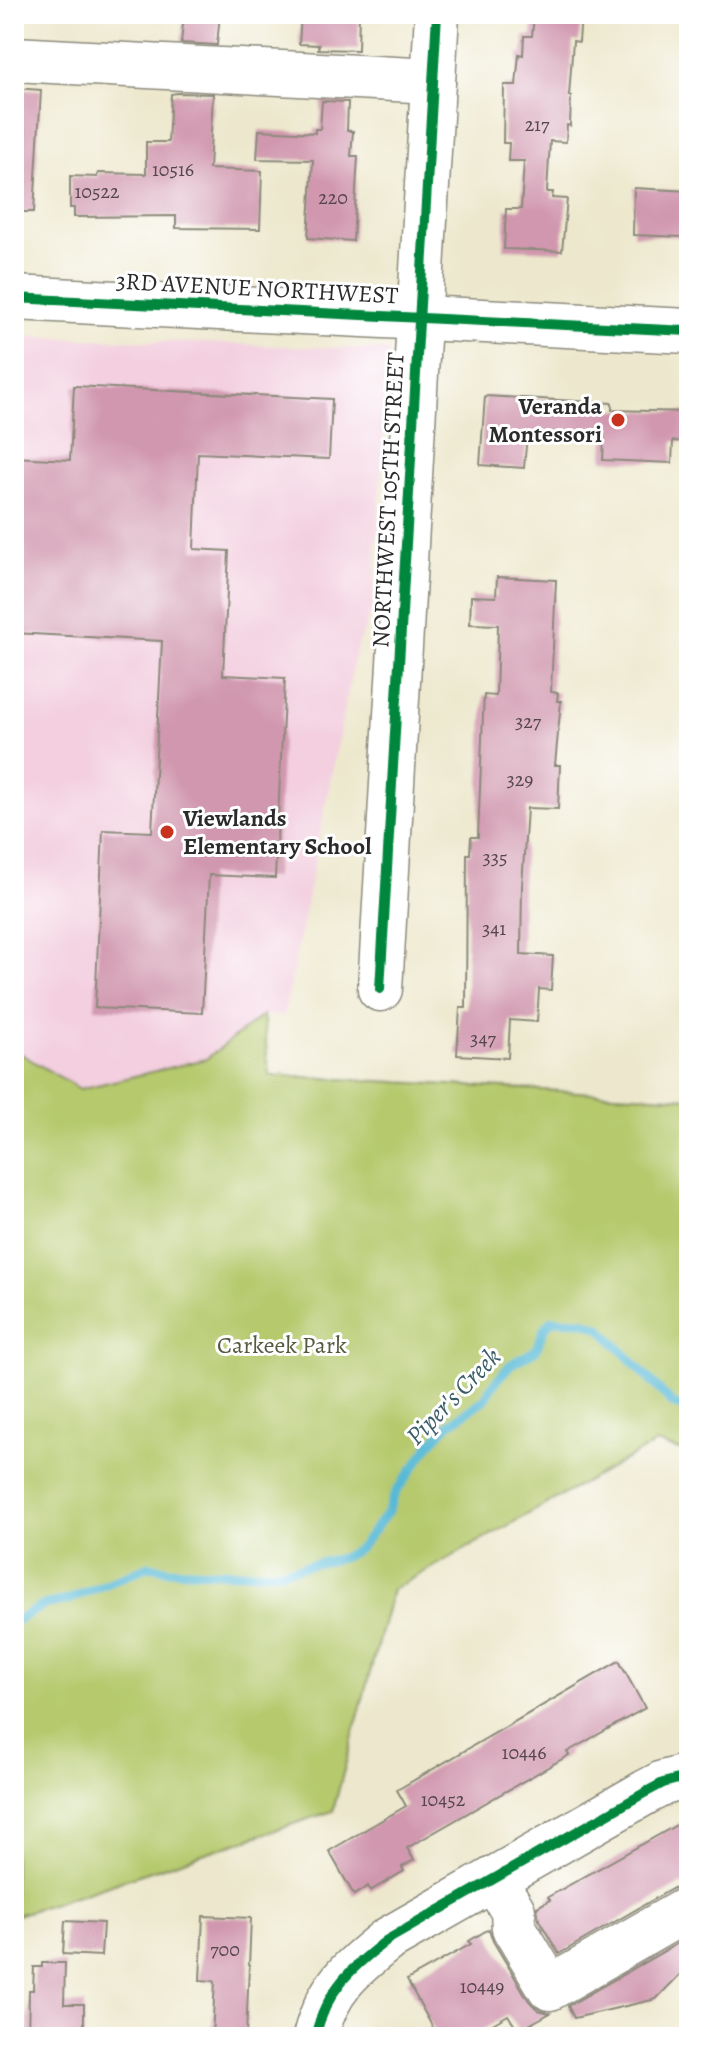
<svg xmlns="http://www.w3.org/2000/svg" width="703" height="2051" font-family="Alegreya,serif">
<rect width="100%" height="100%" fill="#fff"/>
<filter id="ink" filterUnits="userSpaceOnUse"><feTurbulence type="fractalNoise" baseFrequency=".0125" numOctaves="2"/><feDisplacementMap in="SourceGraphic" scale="16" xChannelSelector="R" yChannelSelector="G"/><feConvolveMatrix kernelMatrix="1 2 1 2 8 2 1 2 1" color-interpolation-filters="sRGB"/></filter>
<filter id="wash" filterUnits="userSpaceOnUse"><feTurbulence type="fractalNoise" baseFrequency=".006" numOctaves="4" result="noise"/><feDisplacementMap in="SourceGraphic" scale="32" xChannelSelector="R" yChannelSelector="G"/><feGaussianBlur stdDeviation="1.8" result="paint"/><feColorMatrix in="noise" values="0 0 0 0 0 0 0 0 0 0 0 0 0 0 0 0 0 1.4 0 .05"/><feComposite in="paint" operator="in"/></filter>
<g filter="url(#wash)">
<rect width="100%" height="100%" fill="#ede8cd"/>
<!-- built -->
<path fill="#f3cfdf" d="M14,336L389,350L373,608L356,650L284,1016L263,1015L206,1059L80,1089L14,1050Z"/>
<!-- park -->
<path fill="#b6c96d" stroke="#707a4c" stroke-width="2" d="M263,1015L269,1075L689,1098V1453L656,1443L392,1590L333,1811L14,1916V1050L80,1089L206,1059Z"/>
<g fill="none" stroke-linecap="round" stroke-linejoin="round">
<!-- stream -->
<path stroke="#57b9d6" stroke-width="9" d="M14,1622L44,1605L68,1600L149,1566L170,1570L237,1573L281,1571L342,1558L360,1548L387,1513L396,1492L432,1442L448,1425L485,1399L490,1389L510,1365L536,1350L544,1329L552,1320L583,1321L600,1328L673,1404L689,1410"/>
</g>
<g id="blocks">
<!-- building -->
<g fill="#d097ae">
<path d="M184,14H220L217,45L181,43Z"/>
<path d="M301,14H359L358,50L318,49L319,45L299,44Z"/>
<path d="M542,14H581L579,42L573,41L569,96H571L570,126L567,125L566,142L550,141L547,192H553L552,198L567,199L562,251L504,249L506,209H521L524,161H508L509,143H503L504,85H516L519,54L523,55L524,36H532L534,15Z"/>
<path d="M14,88L41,90L34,212H14Z"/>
<path d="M177,93L213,94L209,169L262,171L260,229L176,228V216L74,217V208H70V176L97,177L98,173L146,174V142H168L171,94Z"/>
<path d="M322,101L348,102L347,131H353L351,156H358L353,241L308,238L313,160L257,159L259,130L315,133V129H320Z"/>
<path d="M634,188L689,191V219H683V237L633,235Z"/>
<path d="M74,386L332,399L329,459L198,453L194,549L229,551L223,675L285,678L275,878L209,875L202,1013L95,1008L103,830L152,832L162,641L14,633V457L70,460Z"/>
<path d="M485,396L612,403V410L689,412V442L673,441L672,463L603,460L604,438L527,435L524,468L480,465Z"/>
<path d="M497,577L556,580L551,692L558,693L557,701H561L555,765H560L558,809L527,808L522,886L521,954L553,956L551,990L539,989L537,1022L510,1020L508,1058L457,1055L460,1008H466L467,854H470L471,837H478L483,714L484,695L496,696L498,625L470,624L471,596L496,597Z"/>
<path d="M619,1661L645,1708L567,1752L569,1755L407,1848L414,1860L402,1867L404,1871L370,1891L368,1886L354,1895L329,1851L406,1806L397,1790Z"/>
<path d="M682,1822L689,1838V1883L677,1886L559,1954L539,1920L537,1907L550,1900L548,1897Z"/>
<path d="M203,1916L251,1918L246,2037H212L215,1981L200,1980Z"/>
<path d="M65,1921L103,1923L101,1956L63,1954Z"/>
<path d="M489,1929L493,1941L529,2001L538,2010L550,2013L518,2031L508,2015L470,2037H438L407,1980L471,1944L469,1941Z"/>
<path d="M689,1937V1965L656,1999L574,2018L568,2006Z"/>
<path d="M42,1963H65L64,2004H84V2037H28L29,1990H33L34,1967H42Z"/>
</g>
</g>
</g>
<g filter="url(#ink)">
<use href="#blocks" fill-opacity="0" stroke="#8c8a7c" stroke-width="2"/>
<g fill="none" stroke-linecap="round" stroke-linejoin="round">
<defs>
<g id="minor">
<path d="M14,59L433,81"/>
<path d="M14,298L689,331"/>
<path d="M380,989L437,14"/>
<path d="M494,1879L513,1911L514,1928L550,1988L689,1908"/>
<path d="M315,2037C327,1989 350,1969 387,1940L646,1792L663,1783L689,1776"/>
</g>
</defs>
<!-- minor casing -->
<use href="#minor" stroke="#8c8a7c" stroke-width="47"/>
<!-- minor -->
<use href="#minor" stroke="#fff" stroke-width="44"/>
<defs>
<g id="cycleway">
<path d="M14,298L689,331"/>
<path d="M380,989L437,14"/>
<path d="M315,2037C327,1989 350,1969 387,1940L646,1792L663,1783L689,1776"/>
</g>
</defs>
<!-- cycleway casing -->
<use href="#cycleway" stroke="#fff" stroke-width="15"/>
<!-- cycleway -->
<use href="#cycleway" stroke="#00873e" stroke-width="10"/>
</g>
</g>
<!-- markers -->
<g fill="#c8321e" stroke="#fff" stroke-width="3">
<circle cx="618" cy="420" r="8"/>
<circle cx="167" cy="832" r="8"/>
</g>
<g text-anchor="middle" stroke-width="6" stroke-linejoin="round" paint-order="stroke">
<!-- number labels -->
<g font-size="20" fill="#54464c">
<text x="537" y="131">217</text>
<text x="173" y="176">10516</text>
<text x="97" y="198">10522</text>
<text x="333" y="204">220</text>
<text x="528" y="728">327</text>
<text x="520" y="786">329</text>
<text x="495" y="864">335</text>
<text x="494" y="935">341</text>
<text x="483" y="1045">347</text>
<text x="524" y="1759">10446</text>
<text x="443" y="1806">10452</text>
<text x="225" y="1956">700</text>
<text x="482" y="1993">10449</text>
</g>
<!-- street labels -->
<g font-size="24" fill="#2b2b2b" stroke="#fff">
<text transform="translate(257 288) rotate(3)" y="8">3RD AVENUE NORTHWEST</text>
<text transform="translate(388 500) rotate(-87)" y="8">NORTHWEST 105TH STREET</text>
</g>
<!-- poi labels -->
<g font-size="24" font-weight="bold" fill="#2b2b2b" stroke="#fff" text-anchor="end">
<text x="602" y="414">Veranda<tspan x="602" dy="28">Montessori</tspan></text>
<text x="183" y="826" text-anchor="start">Viewlands<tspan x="183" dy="28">Elementary School</tspan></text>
</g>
<!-- park labels -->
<g font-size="24" fill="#555a3f" stroke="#fff">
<text x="282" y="1353">Carkeek Park</text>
</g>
<!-- water labels -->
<g font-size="26" font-style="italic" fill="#3a5d67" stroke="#fff">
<text transform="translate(453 1396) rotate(-46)" y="9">Piper's Creek</text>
</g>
</g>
<!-- margin -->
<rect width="703" height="2051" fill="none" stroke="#fff" stroke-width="48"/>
</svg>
